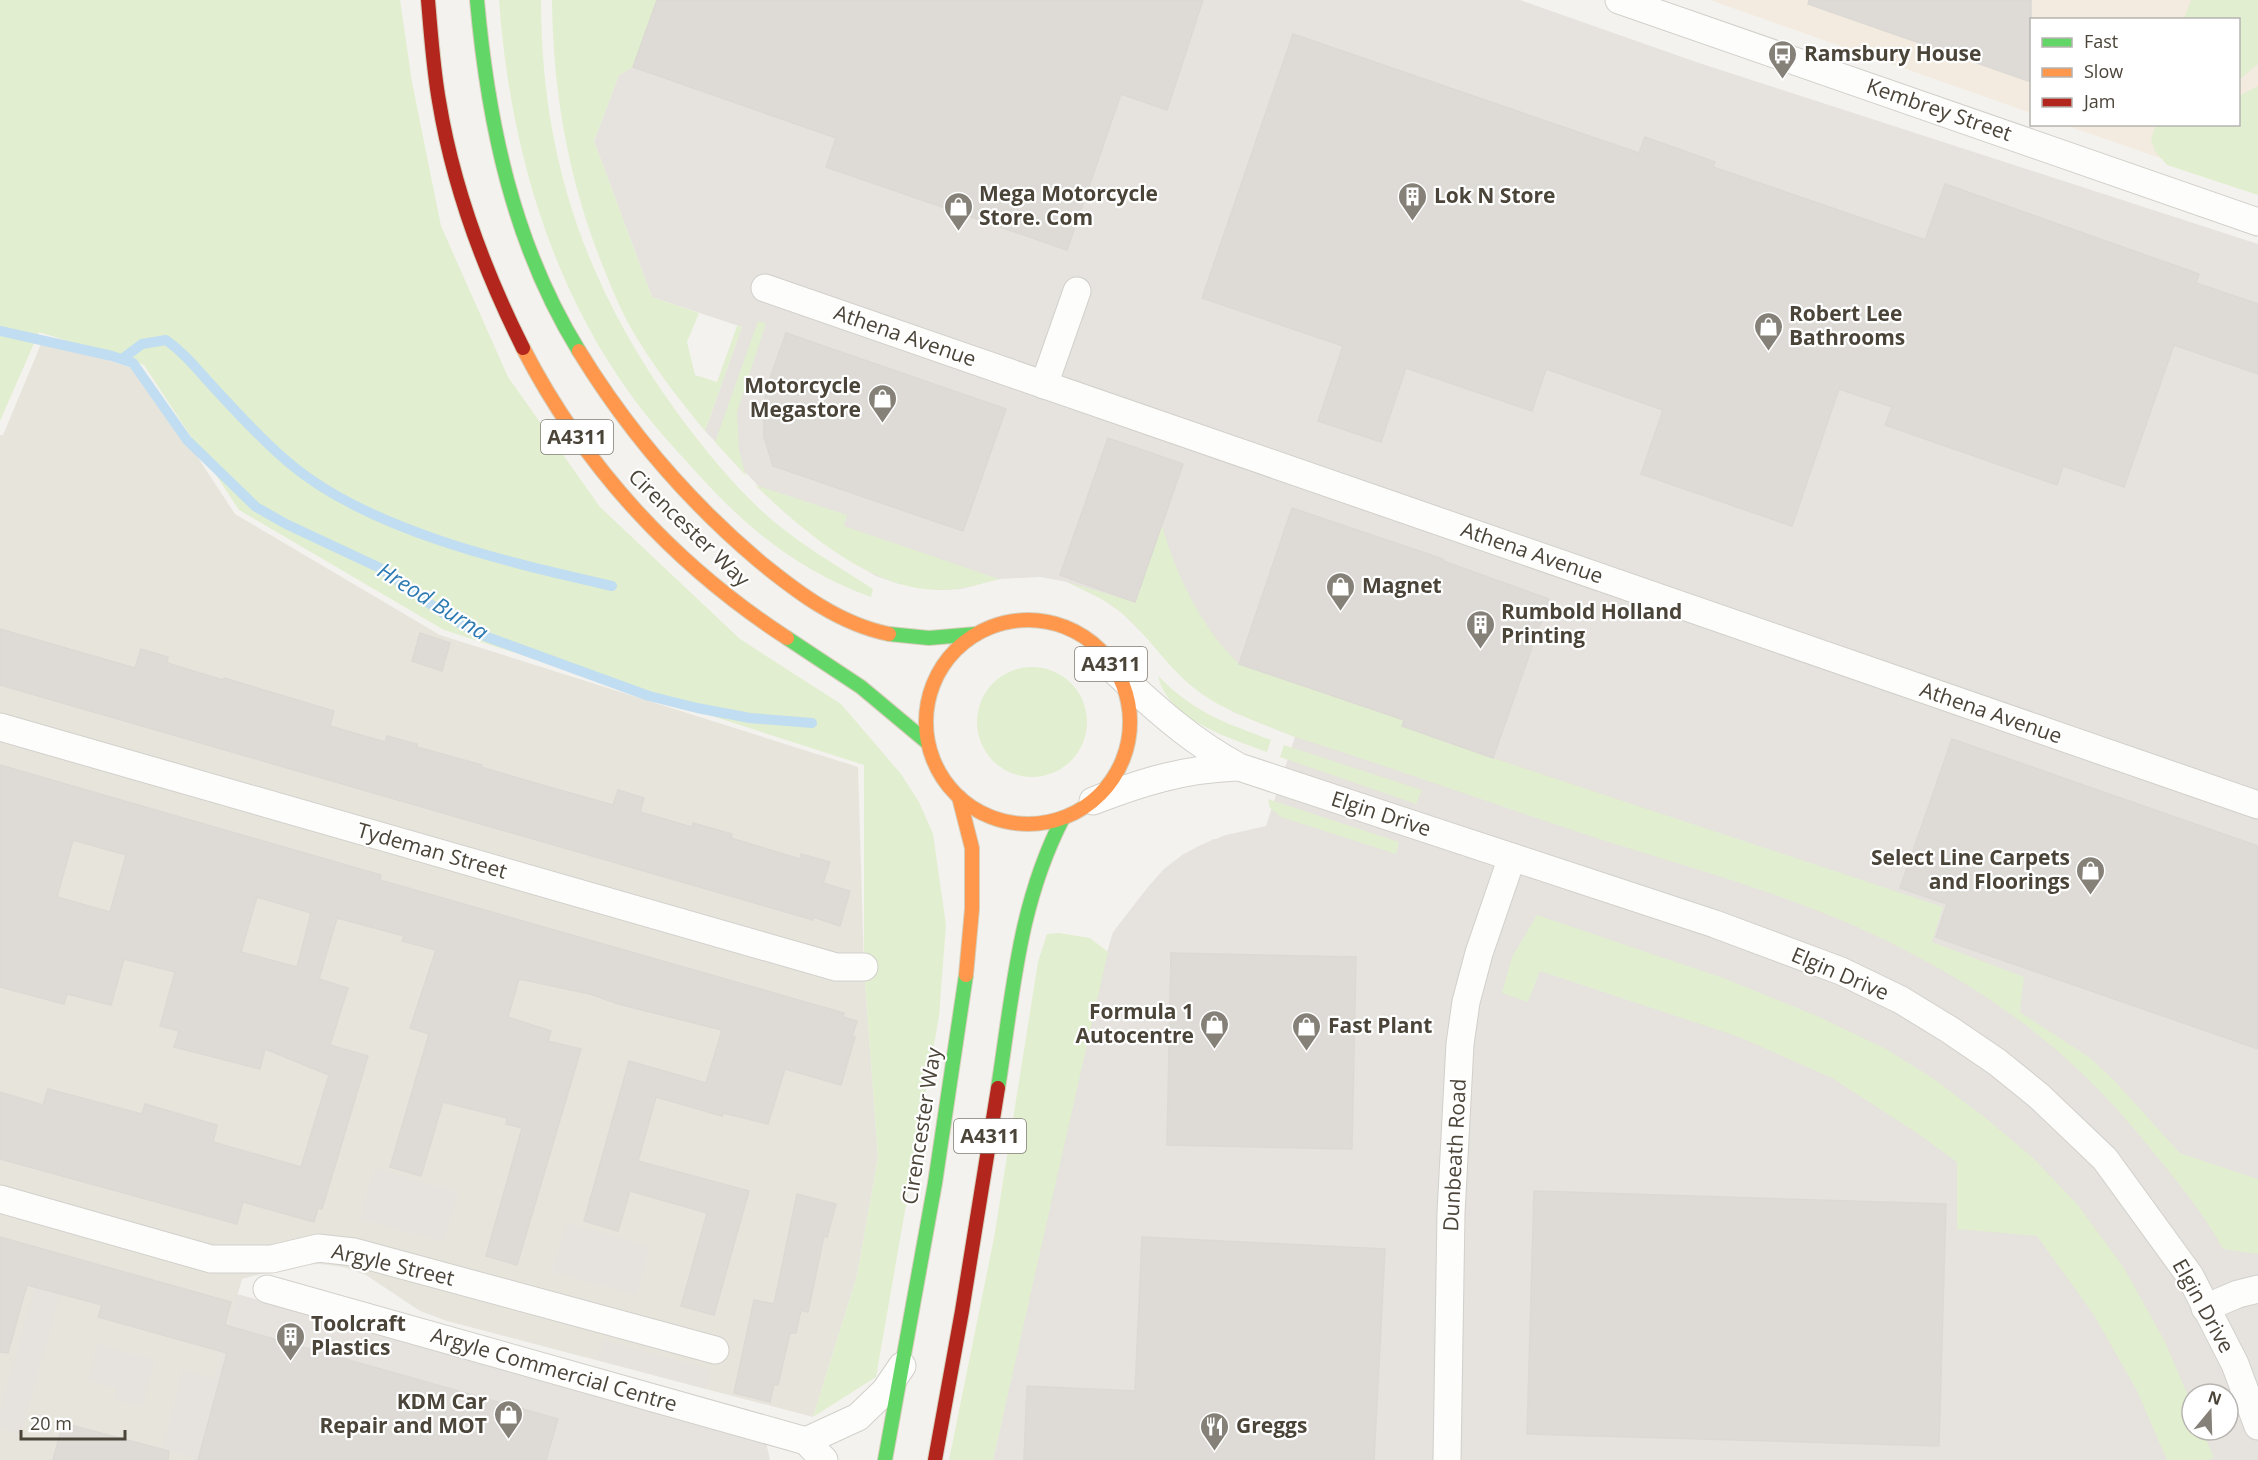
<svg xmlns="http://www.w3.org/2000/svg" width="2258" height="1460" font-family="'Open Sans',sans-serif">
<rect width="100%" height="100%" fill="#f4f2ee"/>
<!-- residential -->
<path fill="#e7e4dc" d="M43,339L141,371L235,514L440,635L858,767L864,967L878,1158L857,1276L813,1417L447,1321L420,1311L366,1275L343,1267L320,1264L296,1265L242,1279L192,1460H0V435H3Z"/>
<!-- commercial -->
<path fill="#f3ebdf" d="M1710,0H2258V192L2065,125L2238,124V20H2032L2031,113Z"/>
<!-- industrial -->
<g fill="#e6e2de" fill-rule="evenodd">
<path d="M657,0H1520L1699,63L2258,244V1460H993L1102,970L1113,932L1148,887L1164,869L1182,855L1203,844L1226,835L1266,826L1295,737L1233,712L1156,647L1122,613L1102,599L1067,582L1040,577L999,579L961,589L939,590L899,584L876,576L849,560L785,513L705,431L742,327L652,297L594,141L619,75L633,67ZM2192,1394H2228V1430H2192Z"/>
<path d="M237,1294L766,1442L770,1460H192Z"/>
</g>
<!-- green -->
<g fill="#e1eecf">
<path d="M0,0H400L412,82L441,226L508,377L600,507L740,639L841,704L901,774L919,802L933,834L946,925L939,1016L876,1377L813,1417L857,1276L878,1158L864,967V765L444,630L239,510L144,365L39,332L0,421Z"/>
<path d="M499,0H541C541,156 585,285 676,411C703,448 737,490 772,520C803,546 839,567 873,589L871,597C793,569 741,523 687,462C667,440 648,419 631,395C548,281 509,140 499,0Z"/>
<path d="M552,0H657L633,67L619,75L594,141L652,297L699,313L687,342L695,375L717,382L737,326L742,327L705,431C677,397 650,362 628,323C618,304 610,284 602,264C568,178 553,92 552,0Z"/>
<path d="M2191,0H2258V64L2239,80L2238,20L2184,19Z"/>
<path d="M2258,86V195L2167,165L2155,151L2151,139L2156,125L2238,124L2239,96Z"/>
<path d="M758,321L766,323L737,412L739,450L746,476L715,442Z"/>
<path d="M755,485L847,515L844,526L999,579C980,584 961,590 940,590C871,590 803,531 755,485Z"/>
<path d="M1162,525C1176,576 1202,628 1239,664L1391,715L1397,696L1493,758L1943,907L1932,942L2024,977L2020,1012L2089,1057L2113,1079L2180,1153L2258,1179V1254L2223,1249C2206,1218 2185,1191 2163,1164C2121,1110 2072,1058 2016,1018C1977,989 1928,961 1885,940C1793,895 1693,869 1596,838C1496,805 1396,769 1295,737C1259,722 1219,710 1189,684C1165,663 1147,635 1123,614C1107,600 1086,591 1067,582L1135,602Z"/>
<circle cx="1032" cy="722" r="55"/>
<path d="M1158,676C1195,713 1223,722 1271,740L1267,752C1230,738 1168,720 1158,676Z"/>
<path d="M1284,745L1422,790L1416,804L1280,757Z"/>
<path d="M1268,799L1399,842L1396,854L1281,817L1270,808Z"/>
<path d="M1537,915L1723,978L1817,1016L1886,1049L1934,1079L1988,1120L2033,1158L2077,1204L2124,1268L2165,1342L2192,1405V1430H2202L2214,1458L2207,1460H2167L2137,1391L2094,1315L2037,1236L1957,1229V1162L1917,1133L1832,1078L1739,1037L1540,971L1528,1002L1502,993L1512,957Z"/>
<path d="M1059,933L1090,938L1108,952L993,1460H949L994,1238L1038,962L1047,934Z"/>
</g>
<!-- parking -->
<g fill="#e6e3df">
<path d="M1213,839L1317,847L1430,897L1461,924L1447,972L1362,952L1117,944L1119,929L1170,866Z"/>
<path d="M2024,977L2258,1056V1179L2180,1153L2113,1079L2089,1057L2020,1012Z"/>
<path d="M375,1168L458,1192L444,1242L360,1219Z"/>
<path d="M566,1223L650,1246L636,1295L552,1272Z"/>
<path d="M35,1287L60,1294L21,1434L0,1429V1412Z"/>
<path d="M604,1340L711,1369L706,1389L598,1360Z"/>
<path d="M98,1344L155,1360L142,1407L114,1399L117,1388L88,1380Z"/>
<path d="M183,1370L214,1378L193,1458L162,1449Z"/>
</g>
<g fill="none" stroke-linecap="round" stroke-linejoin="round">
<!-- stream -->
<g stroke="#c0ddf1" stroke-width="10">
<path d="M0,331L112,356L133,363L187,440L256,507L286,524L380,568L447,616L479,634L649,696L697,708L750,718L812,723"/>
<path d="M122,359L142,344L166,340C187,355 199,372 217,391C239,415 262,440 288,462C368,531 511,563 612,586"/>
</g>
</g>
<!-- building -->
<g fill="#dedbd6" stroke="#dcd9d4" stroke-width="1.5" fill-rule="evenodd">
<path d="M657,0H1203L1167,110L1121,94L1067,250L826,167L836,138L633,67Z"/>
<path d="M1809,0H2031V82L1808,4Z"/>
<path d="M1293,34L1639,153L1645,137L1715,162L1713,167L1925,240L1945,184L2199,274L2196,283L2258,304V374L2174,345L2124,487L2063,466L2057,485L1885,425L1892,407L1839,389L1792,526L1641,474L1663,410L1546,369L1532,411L1406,368L1381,442L1318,421L1343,346L1202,298Z"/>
<path d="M786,333L1006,409L963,531L773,466L764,437V405L768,384Z"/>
<path d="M1108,438L1183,464L1135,602L1060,575Z"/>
<path d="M1292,508L1443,559V561L1549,599L1493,758L1402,726L1404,720L1239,664Z"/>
<path d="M0,629L135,668L141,649L168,657L167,663L223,680L224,678L334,711L330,726L385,742L387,736L417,744V747L482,765L481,767L535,783L613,805L618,790L644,798L640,812L692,827L693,823L732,834L731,838L800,859L801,854L830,862L823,883L850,891L840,926L813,917V920L0,685Z"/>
<path d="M420,633L450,643L442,671L412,661Z"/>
<path d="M1952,739L2258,846V1049L1936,937L1947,904L1900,888Z"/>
<path d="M0,765L381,875L380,880L844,1013L843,1017L857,1021L852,1037H855L841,1085L785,1069L768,1124L723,1113L722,1116L656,1097L638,1161L749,1191L714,1315L681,1306L707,1213L630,1191L618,1231L584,1221L629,1061L706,1083L722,1030L618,1004L590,994L519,979L508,1017L551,1031L548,1041L581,1049L517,1265L486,1256L522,1128L506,1124L507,1118L443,1102L421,1176L390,1167L429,1034L410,1028L436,950L402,941L404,936L337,918L319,979L348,988L330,1045L368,1056L322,1209L318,1208L314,1222L243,1202L237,1224L0,1159V1092L43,1105L48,1089L142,1114L145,1104L217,1125L213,1142L301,1167L329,1075L265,1049L260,1069L174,1047L179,1031L160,1026L175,972L124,959L111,1005L67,994L64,1004L0,987ZM73,840L126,855L110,912L57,897ZM257,897L311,913L297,967L241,952Z"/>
<path d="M1171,953L1356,957L1352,1149L1167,1145Z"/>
<path d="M1534,1191L1946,1204L1939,1446L1527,1434Z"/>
<path d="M797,1194L836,1204L827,1237L824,1236L808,1312L801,1310L796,1333H790L778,1385L774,1384L770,1402L734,1393L754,1300L774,1304Z"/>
<path d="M0,1237L231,1302L225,1325L558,1419L546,1460H198L227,1353L98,1317L102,1305L27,1285L8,1353L0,1352Z"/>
<path d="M1142,1237L1385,1249L1374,1460H1024L1027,1386L1135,1391Z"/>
<path d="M63,1423L169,1451L168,1460H53Z"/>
</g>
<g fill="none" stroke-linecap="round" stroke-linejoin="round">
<defs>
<g id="street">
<path d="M1619,0L2258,222"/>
<path d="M765,288L2258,805"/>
<path d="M1044,385L1077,291"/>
<path d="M1116,672C1155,708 1192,742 1239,767L1715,924L1841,971L1901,1000L1950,1030L1997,1062L2039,1096L2105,1159L2190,1276L2235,1364L2258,1426"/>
<path d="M0,727L836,967H864"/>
<path d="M1093,801C1142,782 1184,769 1237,767"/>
<path d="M0,1199L211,1259H272L318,1248L354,1252L715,1350"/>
<path d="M267,1289L806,1441L824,1460"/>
<path d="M2205,1308L2238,1294L2258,1289"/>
<path d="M806,1441L858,1417L885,1391L902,1366"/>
<path d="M1447,1460L1451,1213L1460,1044L1466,1002L1479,953L1512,857"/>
</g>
<g id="fast">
<path d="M477,0C488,123 513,244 579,351"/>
<path d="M889,634L929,638L976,634"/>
<path d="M787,638L861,687L928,743"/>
<path d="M998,1088C1013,994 1018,905 1063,818"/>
<path d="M885,1460L935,1183L966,975"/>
</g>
<g id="slow">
<path d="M523,348C584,467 676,566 787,638"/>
<path d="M579,351C628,431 687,500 759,561C797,592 839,624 889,634"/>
<circle cx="1028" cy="722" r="102"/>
<path d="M959,797L972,848V909L966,975"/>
</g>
<g id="jam">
<path d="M428,0C431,34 433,67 439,101C453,187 484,270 523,348"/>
<path d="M935,1460L962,1311L998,1088"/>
</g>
</defs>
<!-- street casing -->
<use href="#street" stroke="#d2d0cb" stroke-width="29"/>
<!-- fast casing -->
<use href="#fast" stroke="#d6cebb" stroke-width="16"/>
<!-- slow casing -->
<use href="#slow" stroke="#d6cebb" stroke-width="16"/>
<!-- jam casing -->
<use href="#jam" stroke="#d6cebb" stroke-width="16"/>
<!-- street -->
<use href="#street" stroke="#fdfdfc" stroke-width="27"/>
<!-- fast -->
<use href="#fast" stroke="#63d668" stroke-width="14"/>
<!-- slow -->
<use href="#slow" stroke="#ff974d" stroke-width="14"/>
<!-- jam -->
<use href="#jam" stroke="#b3261e" stroke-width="14"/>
</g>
<!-- icons -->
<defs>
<symbol id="bus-pin" viewBox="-11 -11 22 30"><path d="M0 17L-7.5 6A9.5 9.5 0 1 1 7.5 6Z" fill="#868178" stroke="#fff"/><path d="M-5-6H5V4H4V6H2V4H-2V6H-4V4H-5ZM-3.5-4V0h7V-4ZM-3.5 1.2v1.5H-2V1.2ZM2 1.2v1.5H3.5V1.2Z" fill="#fff"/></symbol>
<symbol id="building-pin" viewBox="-11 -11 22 30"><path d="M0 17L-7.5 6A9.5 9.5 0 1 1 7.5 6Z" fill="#868178" stroke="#fff"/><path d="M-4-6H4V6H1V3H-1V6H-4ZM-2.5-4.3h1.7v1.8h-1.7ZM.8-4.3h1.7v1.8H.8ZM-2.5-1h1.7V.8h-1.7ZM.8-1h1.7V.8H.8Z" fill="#fff"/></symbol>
<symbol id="shop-pin" viewBox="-11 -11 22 30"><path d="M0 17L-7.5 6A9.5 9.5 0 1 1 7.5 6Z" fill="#868178" stroke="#fff"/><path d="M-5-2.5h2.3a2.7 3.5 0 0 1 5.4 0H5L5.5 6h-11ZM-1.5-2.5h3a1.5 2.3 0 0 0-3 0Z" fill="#fff"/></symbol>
<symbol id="restaurant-pin" viewBox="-11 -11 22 30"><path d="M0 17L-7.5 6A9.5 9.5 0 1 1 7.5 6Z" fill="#868178" stroke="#fff"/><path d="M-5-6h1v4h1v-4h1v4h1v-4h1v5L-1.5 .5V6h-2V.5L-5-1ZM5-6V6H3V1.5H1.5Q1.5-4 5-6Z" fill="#fff"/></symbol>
</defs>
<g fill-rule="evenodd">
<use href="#bus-pin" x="1766" y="38" width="33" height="45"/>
<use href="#building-pin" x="1396" y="180" width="33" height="45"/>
<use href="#shop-pin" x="942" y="190" width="33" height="45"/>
<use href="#shop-pin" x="1752" y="310" width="33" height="45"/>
<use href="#shop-pin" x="866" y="382" width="33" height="45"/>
<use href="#shop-pin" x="1324" y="570" width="33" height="45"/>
<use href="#building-pin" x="1464" y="608" width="33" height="45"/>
<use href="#shop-pin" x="2074" y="854" width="33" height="45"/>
<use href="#shop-pin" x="1198" y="1008" width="33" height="45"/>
<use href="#shop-pin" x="1290" y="1010" width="33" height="45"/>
<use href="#building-pin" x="274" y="1320" width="33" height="45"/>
<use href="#shop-pin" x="492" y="1398" width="33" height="45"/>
<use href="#restaurant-pin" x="1198" y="1410" width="33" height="45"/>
</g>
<g text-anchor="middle" stroke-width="4.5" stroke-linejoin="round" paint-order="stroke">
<!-- shield labels -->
<g fill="#fff" stroke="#817c74" stroke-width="1.5">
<rect x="541" y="420" width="72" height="34" rx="4.5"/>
<rect x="1075" y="647" width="72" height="34" rx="4.5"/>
<rect x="954" y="1119" width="72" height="34" rx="4.5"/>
</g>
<g font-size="20" font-weight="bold" fill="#4b4439">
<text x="577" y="444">A4311</text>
<text x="1111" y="671">A4311</text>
<text x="990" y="1143">A4311</text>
</g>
<!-- poi labels -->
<g font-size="21" font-weight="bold" fill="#4b4439" stroke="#fff" text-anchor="start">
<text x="1804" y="61">Ramsbury House</text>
<text x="979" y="201">Mega Motorcycle<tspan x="979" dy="24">Store. Com</tspan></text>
<text x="1434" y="203">Lok N Store</text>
<text x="1789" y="321">Robert Lee<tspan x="1789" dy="24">Bathrooms</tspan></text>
<text x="861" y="393" text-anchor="end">Motorcycle<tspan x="861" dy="24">Megastore</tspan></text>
<text x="1362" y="593">Magnet</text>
<text x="1501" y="619">Rumbold Holland<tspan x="1501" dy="24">Printing</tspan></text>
<text x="2070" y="865" text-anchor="end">Select Line Carpets<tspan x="2070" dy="24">and Floorings</tspan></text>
<text x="1194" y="1019" text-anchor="end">Formula 1<tspan x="1194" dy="24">Autocentre</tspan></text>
<text x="1328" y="1033">Fast Plant</text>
<text x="311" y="1331">Toolcraft<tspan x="311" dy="24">Plastics</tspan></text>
<text x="487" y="1409" text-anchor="end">KDM Car<tspan x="487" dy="24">Repair and MOT</tspan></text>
<text x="1236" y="1433">Greggs</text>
</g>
<!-- street labels -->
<g font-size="21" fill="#4b4439" stroke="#fff">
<text transform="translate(1939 110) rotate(19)" y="7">Kembrey Street</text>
<text transform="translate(905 336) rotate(19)" y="7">Athena Avenue</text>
<text transform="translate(689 528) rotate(44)" y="7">Cirencester Way</text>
<text transform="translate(1532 553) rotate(19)" y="7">Athena Avenue</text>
<text transform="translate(1991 713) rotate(19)" y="7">Athena Avenue</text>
<text transform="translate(1381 814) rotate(18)" y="7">Elgin Drive</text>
<text transform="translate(432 851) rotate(16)" y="7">Tydeman Street</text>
<text transform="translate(1840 974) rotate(23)" y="7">Elgin Drive</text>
<text transform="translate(922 1126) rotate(-81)" y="7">Cirencester Way</text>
<text transform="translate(1455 1155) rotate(-87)" y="7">Dunbeath Road</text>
<text transform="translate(393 1265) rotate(13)" y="7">Argyle Street</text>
<text transform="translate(2203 1306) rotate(61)" y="7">Elgin Drive</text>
<text transform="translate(554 1370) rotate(16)" y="7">Argyle Commercial Centre</text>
</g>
<!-- water labels -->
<g font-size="22" font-style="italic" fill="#2e7ab2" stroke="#fff">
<text transform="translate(433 601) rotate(32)" y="8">Hreod Burna</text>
</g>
</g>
<!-- legend -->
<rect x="2030" y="18" width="210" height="108" fill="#ffffff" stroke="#b7b4b0" stroke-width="1.5"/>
<rect x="2042" y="38" width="30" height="9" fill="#63d668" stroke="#b7b4b0" stroke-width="1.5"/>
<text x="2084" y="48" font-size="18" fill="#4b4439">Fast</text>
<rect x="2042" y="68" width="30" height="9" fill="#ff974d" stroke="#b7b4b0" stroke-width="1.5"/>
<text x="2084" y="78" font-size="18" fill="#4b4439">Slow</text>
<rect x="2042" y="98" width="30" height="9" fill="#b3261e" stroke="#b7b4b0" stroke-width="1.5"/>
<text x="2084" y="108" font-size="18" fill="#4b4439">Jam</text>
<!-- north arrow -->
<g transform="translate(2210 1412) rotate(19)"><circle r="28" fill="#ffffff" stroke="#b7b4b0" stroke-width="1.5"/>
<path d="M0-4.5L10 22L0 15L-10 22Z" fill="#868178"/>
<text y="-9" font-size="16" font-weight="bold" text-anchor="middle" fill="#4b4439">N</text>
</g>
<!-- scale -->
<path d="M21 1430v9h104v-9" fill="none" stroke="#4b4439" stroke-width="3"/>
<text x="30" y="1430" font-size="18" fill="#4b4439" stroke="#ffffff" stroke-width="4.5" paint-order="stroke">20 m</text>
</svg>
